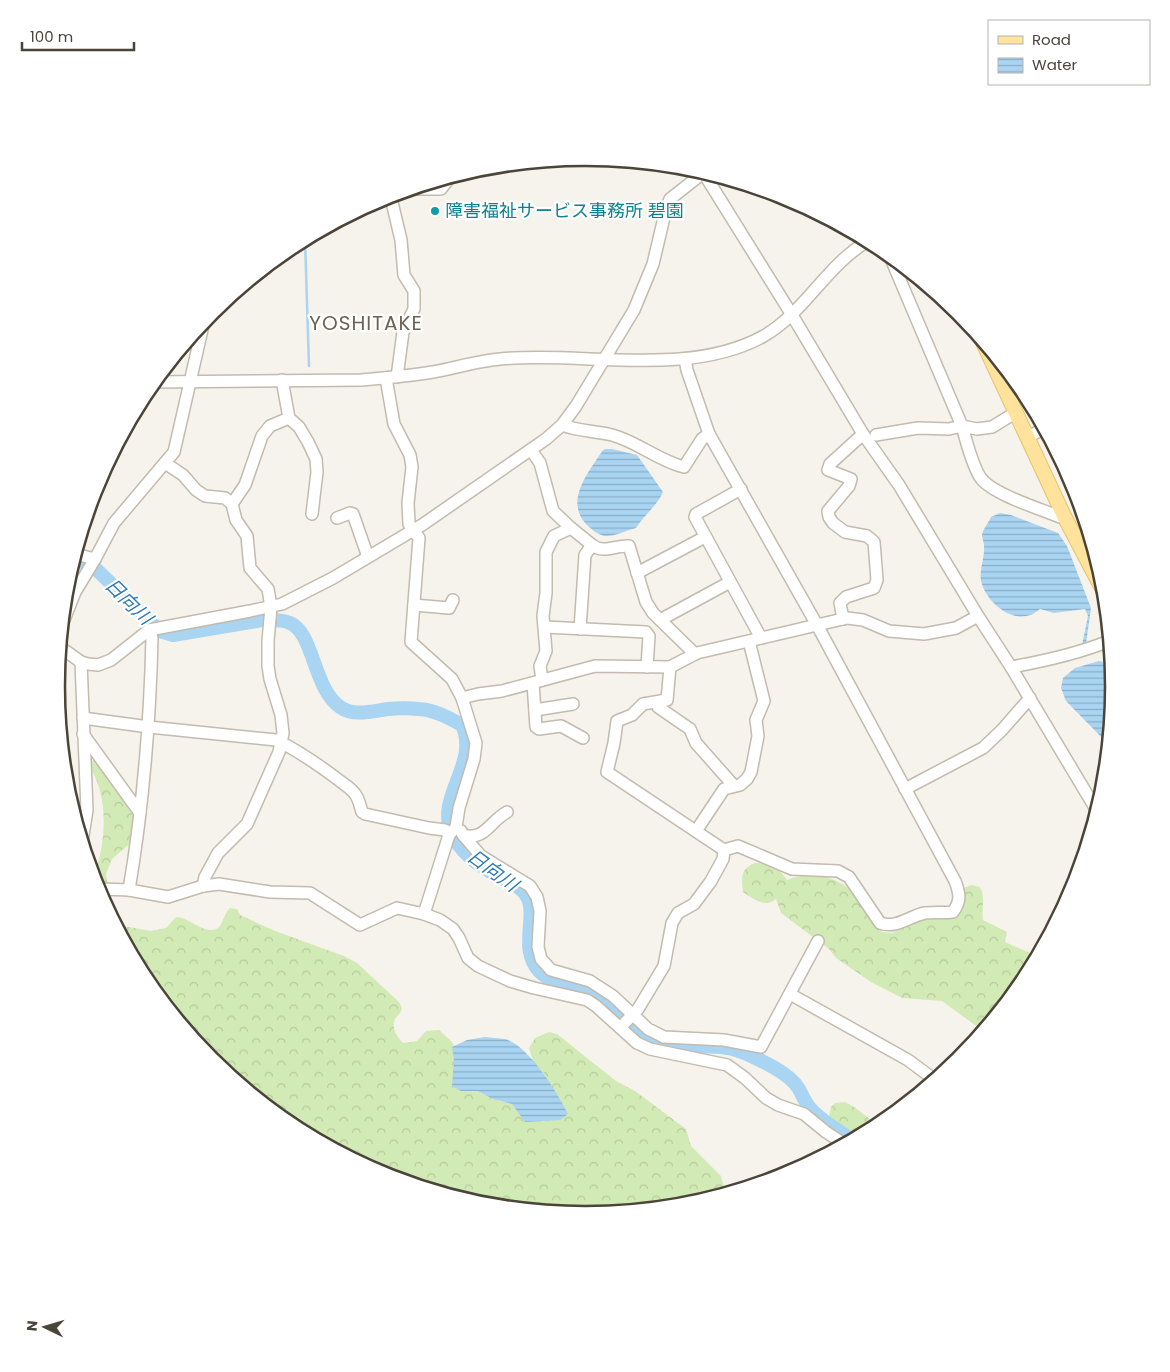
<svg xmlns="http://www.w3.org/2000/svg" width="1170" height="1372" font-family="Poppins,'Noto Sans JP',sans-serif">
<defs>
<pattern id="forest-crowns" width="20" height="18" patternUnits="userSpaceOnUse" patternTransform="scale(1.25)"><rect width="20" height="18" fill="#d2eab5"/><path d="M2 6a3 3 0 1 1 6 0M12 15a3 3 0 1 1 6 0" fill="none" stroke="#b6ca9c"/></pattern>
<pattern id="water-rules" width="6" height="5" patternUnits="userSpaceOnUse" patternTransform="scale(1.25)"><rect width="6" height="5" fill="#a9d4f2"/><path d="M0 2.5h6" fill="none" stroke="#8caec5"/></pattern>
</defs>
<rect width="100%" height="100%" fill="#f6f3ec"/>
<!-- forest -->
<g fill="url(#forest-crowns)">
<path d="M98,759L135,819L134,840L112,859L106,874L113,916L123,926L151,931L166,928L176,917C190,917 204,936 218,928C223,924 224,913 230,908L237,909L240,915L275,931L344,956L357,963L399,1002L402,1008C401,1013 398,1015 395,1019C391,1028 397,1037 403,1043L417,1041L426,1031L439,1030L451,1041L480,1089L495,1097L499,1101L504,1102L549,1088L543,1072L534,1064L529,1048L535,1038L549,1032L557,1034L616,1081L635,1091L686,1129L691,1146L721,1176L725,1190L729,1192L688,1205L585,1215L482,1205L382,1174L291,1125L211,1060L145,980L96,888C92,873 97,869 100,855C107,822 105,789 87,762Z"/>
<path d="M755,863C769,863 780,868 787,880C807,871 832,875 850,889C860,896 874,921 882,932L892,933L927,916L947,918L964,888L971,885L980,887C986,898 981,908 983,920L1007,932L1005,942L1037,956L1024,980L983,1031L942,1001L902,998L871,982L836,958L829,949L781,913L776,899C765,909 752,898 743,892C741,878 741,868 755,863Z"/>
<path d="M845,1102L854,1107L879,1126L853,1139L833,1123L829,1116L831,1107L835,1103Z"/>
</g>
<!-- water -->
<g fill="url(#water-rules)">
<path d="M606,449H612L637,455L663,492C657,506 644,515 636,528C626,530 615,537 605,536C599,535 592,530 588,526C563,502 588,473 603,450Z"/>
<path d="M1000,513L1011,515L1058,533L1067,546L1091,608L1086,644L1082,645L1088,616L1085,609L1054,613L1040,609C1018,629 987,605 981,581C979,571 985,557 984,546C984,542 982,538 982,535C983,529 989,522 991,517Z"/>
<path d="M1099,661L1111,663L1114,686L1108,744L1066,701L1061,688L1063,678L1075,668Z"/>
<path d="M485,1037C491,1038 498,1038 505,1039C529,1046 557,1092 568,1114L560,1120L525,1122L512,1104L493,1099L478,1091H461L452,1086L454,1060L452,1047L467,1040Z"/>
</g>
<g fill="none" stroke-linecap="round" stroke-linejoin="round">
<!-- stream -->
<path stroke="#a9d4f2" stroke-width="2.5" d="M305,239L309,366"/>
<!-- river -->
<path stroke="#a9d4f2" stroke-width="14" d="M73,560L87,563L96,569L160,631L173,635L263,620C272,620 282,619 290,623C314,633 313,688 340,707C354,717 373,711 388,709C398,708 410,708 419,709C435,710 449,718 462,725C480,764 435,796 452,834C461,853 480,867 498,876C508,881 520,886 526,895C539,914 518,948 539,971C555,987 579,985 597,997C618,1010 639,1040 664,1045C684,1049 707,1044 728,1048C742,1050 760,1060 773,1067C782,1072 793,1079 799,1089C802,1095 805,1102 810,1108C821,1121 838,1130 852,1140"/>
<defs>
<g id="minor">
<path d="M703,172L792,315L863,434L830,464L828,470L851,479L849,486L828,511L829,517L833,523L845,532L867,536L874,542L877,580L874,588L846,597L840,603L843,619"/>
<path d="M410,189H441L450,177"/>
<path d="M391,198L401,240L404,275L414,291V309L403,332L397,377"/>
<path d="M889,254L962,426C967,443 971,462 980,477C991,494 1041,509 1060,517L1064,516"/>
<path d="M685,359L687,370L709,434"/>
<path d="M282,380L289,418L299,427L308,442L316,459L317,472L312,514"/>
<path d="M154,382L361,380C385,378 409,376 433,372C455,368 477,361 500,359C583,351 686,378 762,337C805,313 826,265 868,241"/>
<path d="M562,425C578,431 595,431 612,435C638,442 659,461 684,467L702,439L709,434L817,625L955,881C960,894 961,901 953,912C944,913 934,912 925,913C909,916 897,929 880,923L849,877L838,871L792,869L738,846L724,850"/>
<path d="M863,434L899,485L978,616L1011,667L1097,811"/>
<path d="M876,435L918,428L949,429L962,426L977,429L992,427L1015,413"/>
<path d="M1027,437L1044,429"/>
<path d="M531,450L540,463L553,511L571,528L554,536L546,552V593L543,616L546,651L540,666L542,680"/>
<path d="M165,463L183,475L196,490L205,496L225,498L232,504L236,520L247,536L250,568L268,589L271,607L268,641V666L270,679L281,715L283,733L279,752L247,824L218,853L205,877L203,886"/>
<path d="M741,489L696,514L695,517L761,638"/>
<path d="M232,504L245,485L262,436L270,426L289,418"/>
<path d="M337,518L350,513L353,514L368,557"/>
<path d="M571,528L592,545L585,555L580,629"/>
<path d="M592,545C604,554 615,545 629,546L646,602L653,613L695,654"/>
<path d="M75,554L95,559"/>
<path d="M637,573L705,537"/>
<path d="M414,605L449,608L453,600"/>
<path d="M660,620L730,582"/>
<path d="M62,625L75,592L95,559L114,523L174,452L204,321"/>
<path d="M545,627L646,632L649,636L647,667"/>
<path d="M60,647L81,662L88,664L98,665L111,660L149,630L250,611L282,604L333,578L422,525L546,439L562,425L576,406L634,310L653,264L666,209L670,199L703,173"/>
<path d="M81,662L87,810L82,842"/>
<path d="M1011,667C1045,661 1077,654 1109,641"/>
<path d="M533,683L536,727L539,729L561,726L583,738"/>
<path d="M462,698L478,694L502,691L595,666L670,667L697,653L847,618L863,620L889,631L924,634L956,628L978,616"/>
<path d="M662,701L658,707L690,729L696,743L734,786"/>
<path d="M535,710L573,704"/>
<path d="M83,718L149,727L276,740C299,751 319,765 340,781C345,785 351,788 355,794C359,799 360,806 362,812L365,814L429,828L445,830L449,835"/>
<path d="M83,734L140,813"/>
<path d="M905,789L983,748L1002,730L1030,698"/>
<path d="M461,831L463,835C485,841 489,822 507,812"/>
<path d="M696,831L724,789L740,785L747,779L751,772L758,736L756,720L764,701L749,641"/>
<path d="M463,835L481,856L530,886L537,897L540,911L538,947L541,959L551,970L590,981L613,996L648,1029L664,1037L724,1040L761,1047L818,941"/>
<path d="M96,886L102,889L129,890L168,897L203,886L219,884L270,892L310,893L360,925L397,908L424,914L449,835L456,827L459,808L474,759L476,743L462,698L452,679L411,642L419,538L409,524L408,503L412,467L410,455L394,424L386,378"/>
<path d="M129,890C143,807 150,723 152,638L149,630"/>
<path d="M424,914L440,920L453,929L459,938L468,958L478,966L510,981L534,988L587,1000L596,1006L637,1043L650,1049L727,1065L745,1078L766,1098L778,1105L804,1114L826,1132L844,1144"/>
<path d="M790,994L908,1060L935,1080"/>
<path d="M621,1027L638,1009L664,966L672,923L678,913L694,904L711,881L723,859L724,850L607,772L614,743L617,721L632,715L643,704L667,700L670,667"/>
</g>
<path id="major" d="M981,338L1064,516L1104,592"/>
</defs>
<!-- minor casing -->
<use href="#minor" stroke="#c2bbae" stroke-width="14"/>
<!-- major casing -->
<use href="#major" stroke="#e6c16a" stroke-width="16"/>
<!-- minor -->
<use href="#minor" stroke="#fff" stroke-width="11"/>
<!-- major -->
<use href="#major" stroke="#ffe39c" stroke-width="14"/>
</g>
<!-- markers -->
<circle fill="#0f9aa8" stroke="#fff" stroke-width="2" cx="435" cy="211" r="5"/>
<g text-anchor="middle" stroke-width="4.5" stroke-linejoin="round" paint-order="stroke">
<!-- culture labels -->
<g font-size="18" fill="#0d838f" stroke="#fff" text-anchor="start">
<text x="445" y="217">障害福祉サービス事務所 碧園</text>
</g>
<!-- water labels -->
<g font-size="19" font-style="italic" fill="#2e7ab2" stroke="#fff">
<text transform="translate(129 601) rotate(44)" y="7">日向川</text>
<text transform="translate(493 870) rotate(36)" y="7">日向川</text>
</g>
<!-- quarter labels -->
<g font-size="20" letter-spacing="1" fill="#6e6250" stroke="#fff">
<text x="366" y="330">YOSHITAKE</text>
</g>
</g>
<!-- crop -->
<path d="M0 0H1170V1372H0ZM65 686a520 520 0 1 1 1040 0a520 520 0 1 1-1040 0Z" fill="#fff" fill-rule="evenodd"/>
<path fill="none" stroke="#4b4439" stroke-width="2.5" d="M65 686a520 520 0 1 1 1040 0a520 520 0 1 1-1040 0Z"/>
<!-- legend -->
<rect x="988" y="20" width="162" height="65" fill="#ffffff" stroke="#b7b4b0"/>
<rect x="998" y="36" width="25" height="8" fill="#ffe39c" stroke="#b7b4b0"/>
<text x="1032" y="45" font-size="15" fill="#4b4439">Road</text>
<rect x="998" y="58" width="25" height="15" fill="url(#water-rules)" stroke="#b7b4b0"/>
<text x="1032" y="70" font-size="15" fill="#4b4439">Water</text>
<!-- north arrow -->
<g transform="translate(45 1327) rotate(275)" stroke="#ffffff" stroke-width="4" paint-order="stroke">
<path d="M0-4L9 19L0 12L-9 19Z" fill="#4b4439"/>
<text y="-8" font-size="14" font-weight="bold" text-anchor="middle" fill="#4b4439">N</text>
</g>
<!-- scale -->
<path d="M22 42v8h112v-8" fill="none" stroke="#4b4439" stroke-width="2.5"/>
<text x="30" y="42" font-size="15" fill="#4b4439" stroke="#ffffff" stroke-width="4" paint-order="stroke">100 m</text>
</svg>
